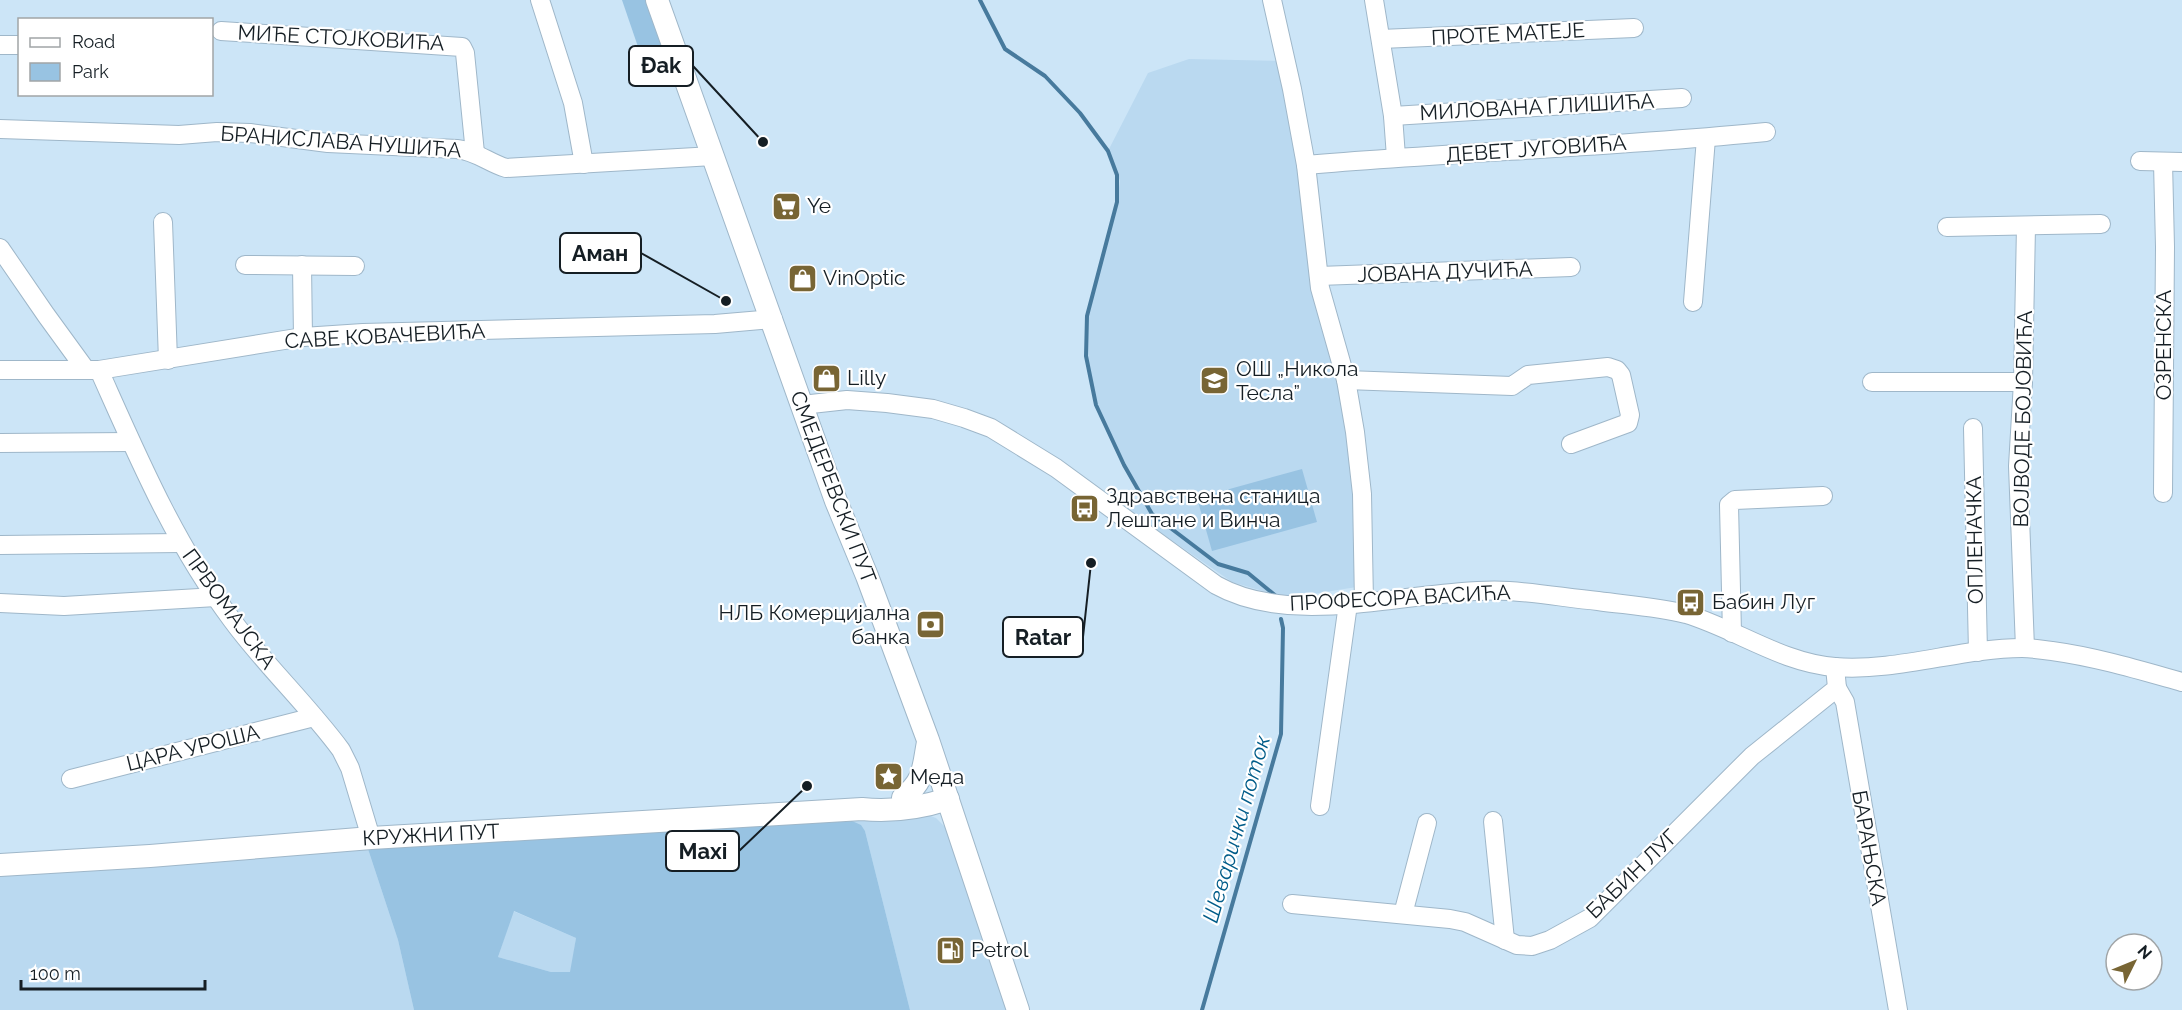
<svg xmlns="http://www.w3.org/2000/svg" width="2182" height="1010" font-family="Raleway,sans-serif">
<rect width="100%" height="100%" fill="#cce5f7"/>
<!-- built -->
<g fill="#bad9f0">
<path d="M1189,59L1287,61L1362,494L1363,586L1287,598L1232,582L1122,506L1143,499L1096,405L1086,356L1087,316L1117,202L1120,181L1108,151L1148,73Z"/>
<path d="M928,815L936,818L945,827L1008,1010H910L865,831L852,821Z"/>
<path d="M368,849L398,940L414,1010H0V874Z"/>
<path d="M513,911L576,938L571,972H551L498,957Z"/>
</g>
<!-- green -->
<g fill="#98c3e2" fill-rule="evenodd">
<path d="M622,0H649L675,71L649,79Z"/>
<path d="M1302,469L1317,522L1212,551L1197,498Z"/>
<path d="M852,821L861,825L865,831L910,1010H414L398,940L368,849ZM514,911L576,938L570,972H551L498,957Z"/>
</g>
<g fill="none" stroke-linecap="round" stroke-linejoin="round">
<!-- stream -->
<g stroke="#477a9d" stroke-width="4">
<path d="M980,0L1005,49L1045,76L1080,113L1108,151L1117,175V202L1087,316L1086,356L1096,405L1124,465L1152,514L1218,564L1248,573L1276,596"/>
<path d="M1202,1010L1281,734L1283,628L1281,619"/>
</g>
<defs>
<g id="minor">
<path d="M540,0L573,103L584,164"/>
<path d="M1272,0L1292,89L1306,165L1320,288L1346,380L1355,432L1362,494L1364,602"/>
<path d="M1374,0L1393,116L1396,157"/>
<path d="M221,31L462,47L465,53L475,153"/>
<path d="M1381,39L1634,28"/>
<path d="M0,45H20"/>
<path d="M1393,116L1682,98"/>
<path d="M0,129L179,135L217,132L250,133L328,143L457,149C476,151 489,163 506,168L713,156"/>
<path d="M2140,161L2182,162"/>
<path d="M2163,162L2165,247L2163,493"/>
<path d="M1306,165C1459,152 1613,147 1766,132"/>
<path d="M163,222L168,360"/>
<path d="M1947,227L2101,224"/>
<path d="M0,248L46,315L86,370"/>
<path d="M245,265L355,266"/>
<path d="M302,265L303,337"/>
<path d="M1319,276L1571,267"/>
<path d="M1693,302L1706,138"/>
<path d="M0,370H99L303,337L363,333L715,324L773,319"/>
<path d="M99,370C138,457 174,543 232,620C265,665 307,704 341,750L350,768L371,838"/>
<path d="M1346,380L1512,386L1528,375L1608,367L1617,370L1621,375L1630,415L1628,423L1571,444"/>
<path d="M1872,382H2023"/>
<path d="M802,405L847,400L887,403L933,409L964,418L991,428L1056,468L1216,585C1298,631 1419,586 1509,591C1539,593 1568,598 1598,601C1627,605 1657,607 1686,614C1736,629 1782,663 1835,667C1896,672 1962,648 2022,648C2032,648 2042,650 2052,651C2096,657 2139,670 2182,682"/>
<path d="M1973,428L1978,652"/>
<path d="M0,443L131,442"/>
<path d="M0,545L181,543"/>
<path d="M0,603L64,606L216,597"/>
<path d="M1732,633L1729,505L1735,500L1823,496"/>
<path d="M2025,648L2018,466L2023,382L2026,226"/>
<path d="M1837,688L1845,702L1898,1010"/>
<path d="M71,779L314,717"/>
<path d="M1320,806L1348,604"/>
<path d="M1493,821L1505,940"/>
<path d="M1292,904L1450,919L1465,922L1517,945L1532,946L1550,940L1590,918L1752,756L1837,688L1835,667"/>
<path d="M1403,914L1427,823"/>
</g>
<g id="major">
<path d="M657,0L836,501L867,576L928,740L1018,1010"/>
<path d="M903,798C925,780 923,768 928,742"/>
<path d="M0,865L150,856L371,838L862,809C892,812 920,808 948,799"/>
</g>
</defs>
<!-- minor casing -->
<use href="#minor" stroke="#9fb7c9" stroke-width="20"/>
<!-- major casing -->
<use href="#major" stroke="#9fb7c9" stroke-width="24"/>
<!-- minor -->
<use href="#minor" stroke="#fff" stroke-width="18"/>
<!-- major -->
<use href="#major" stroke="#fff" stroke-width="22"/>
</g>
<!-- icons -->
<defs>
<symbol id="supermarket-square" viewBox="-11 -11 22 22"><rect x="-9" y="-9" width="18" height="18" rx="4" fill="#786534" stroke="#fff"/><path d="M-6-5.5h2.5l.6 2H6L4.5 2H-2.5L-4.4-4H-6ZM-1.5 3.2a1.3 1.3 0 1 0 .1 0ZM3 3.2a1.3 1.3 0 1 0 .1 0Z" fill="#fff"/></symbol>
<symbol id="shop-square" viewBox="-11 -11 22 22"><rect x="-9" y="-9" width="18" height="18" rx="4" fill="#786534" stroke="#fff"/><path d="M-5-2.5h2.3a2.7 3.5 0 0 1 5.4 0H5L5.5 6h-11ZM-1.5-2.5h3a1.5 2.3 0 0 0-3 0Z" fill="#fff"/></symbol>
<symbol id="school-square" viewBox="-11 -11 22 22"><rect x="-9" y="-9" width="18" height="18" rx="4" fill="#786534" stroke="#fff"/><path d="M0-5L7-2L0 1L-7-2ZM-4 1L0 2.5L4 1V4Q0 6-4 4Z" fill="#fff"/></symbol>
<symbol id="bus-square" viewBox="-11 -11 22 22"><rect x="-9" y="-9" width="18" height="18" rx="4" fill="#786534" stroke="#fff"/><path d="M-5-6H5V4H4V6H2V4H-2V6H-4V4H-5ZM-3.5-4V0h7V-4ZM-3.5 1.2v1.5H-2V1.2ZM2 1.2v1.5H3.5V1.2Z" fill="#fff"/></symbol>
<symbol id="bank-square" viewBox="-11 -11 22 22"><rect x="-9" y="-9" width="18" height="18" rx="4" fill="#786534" stroke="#fff"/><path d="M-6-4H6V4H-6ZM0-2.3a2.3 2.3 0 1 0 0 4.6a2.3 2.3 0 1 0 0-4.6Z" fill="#fff"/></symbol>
<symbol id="sight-square" viewBox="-11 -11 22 22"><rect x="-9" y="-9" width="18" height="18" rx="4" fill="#786534" stroke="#fff"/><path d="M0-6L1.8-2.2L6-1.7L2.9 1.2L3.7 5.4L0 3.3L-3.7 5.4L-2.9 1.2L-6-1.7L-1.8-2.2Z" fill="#fff"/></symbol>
<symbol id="fuel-square" viewBox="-11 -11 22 22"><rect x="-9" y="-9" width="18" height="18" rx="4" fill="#786534" stroke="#fff"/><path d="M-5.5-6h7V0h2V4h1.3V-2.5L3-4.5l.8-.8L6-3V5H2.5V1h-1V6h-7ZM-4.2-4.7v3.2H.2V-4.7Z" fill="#fff"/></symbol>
</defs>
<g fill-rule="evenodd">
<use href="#supermarket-square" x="770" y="190" width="33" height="33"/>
<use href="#shop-square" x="786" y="262" width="33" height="33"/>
<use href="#shop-square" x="810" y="362" width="33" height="33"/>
<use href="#school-square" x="1198" y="364" width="33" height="33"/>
<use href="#bus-square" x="1068" y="492" width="33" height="33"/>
<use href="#bus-square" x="1674" y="586" width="33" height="33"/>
<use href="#bank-square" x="914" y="608" width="33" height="33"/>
<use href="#sight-square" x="872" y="760" width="33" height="33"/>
<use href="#fuel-square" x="934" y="934" width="33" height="33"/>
</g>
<g text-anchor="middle" stroke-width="4.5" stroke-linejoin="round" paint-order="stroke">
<!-- street labels -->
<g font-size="21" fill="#151e24" stroke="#fff">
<text transform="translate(1508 34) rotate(-3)" y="7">ПРОТЕ МАТЕЈЕ</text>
<text transform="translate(341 38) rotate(3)" y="7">МИЋЕ СТОЈКОВИЋА</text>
<text transform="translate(1537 107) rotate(-3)" y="7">МИЛОВАНА ГЛИШИЋА</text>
<text transform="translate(341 142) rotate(4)" y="7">БРАНИСЛАВА НУШИЋА</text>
<text transform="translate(1536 149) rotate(-4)" y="7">ДЕВЕТ ЈУГОВИЋА</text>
<text transform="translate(1445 272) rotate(-2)" y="7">ЈОВАНА ДУЧИЋА</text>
<text transform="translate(385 336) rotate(-3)" y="7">САВЕ КОВАЧЕВИЋА</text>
<text transform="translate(2164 345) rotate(-90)" y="7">ОЗРЕНСКА</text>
<text transform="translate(2023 419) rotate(-89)" y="7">ВОЈВОДЕ БОЈОВИЋА</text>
<text transform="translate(833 487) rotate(69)" y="7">СМЕДЕРЕВСКИ ПУТ</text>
<text transform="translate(1975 540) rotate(-91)" y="7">ОПЛЕНАЧКА</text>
<text transform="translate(1400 598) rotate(-3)" y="7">ПРОФЕСОРА ВАСИЋА</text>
<text transform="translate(229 609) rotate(54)" y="7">ПРВОМАЈСКА</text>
<text transform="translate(193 748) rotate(-14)" y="7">ЦАРА УРОША</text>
<text transform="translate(431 835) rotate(-3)" y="7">КРУЖНИ ПУТ</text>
<text transform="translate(1869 848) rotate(80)" y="7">БАРАЊСКА</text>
<text transform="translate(1632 874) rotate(-44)" y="7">БАБИН ЛУГ</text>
</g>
<!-- poi labels -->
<g font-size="21" fill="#151e24" stroke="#fff" text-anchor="start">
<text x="807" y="213">Ye</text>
<text x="823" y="285">VinOptic</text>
<text x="1236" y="376">ОШ „Никола<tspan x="1236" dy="24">Тесла”</tspan></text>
<text x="847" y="385">Lilly</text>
<text x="1106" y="503">Здравствена станица<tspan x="1106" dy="24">Лештане и Винча</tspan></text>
<text x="1712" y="609">Бабин Луг</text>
<text x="910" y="620" text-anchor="end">НЛБ Комерцијална<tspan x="910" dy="24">банка</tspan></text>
<text x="910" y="784">Меда</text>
<text x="971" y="957">Petrol</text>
</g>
<!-- water labels -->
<g font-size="22" font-style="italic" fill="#005c89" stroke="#fff">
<text transform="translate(1236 829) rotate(-74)" y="8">Шеварички поток</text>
</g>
</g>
<!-- callouts -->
<path fill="none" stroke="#151e24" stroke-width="2" d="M763 142L693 66M726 301L641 253M1091 563L1083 637M807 786L739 851"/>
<g fill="#151e24" stroke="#fff" stroke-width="2">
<circle cx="763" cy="142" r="6"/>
<circle cx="726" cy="301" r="6"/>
<circle cx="1091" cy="563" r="6"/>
<circle cx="807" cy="786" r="6"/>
</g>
<g fill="#fff" stroke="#151e24" stroke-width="2">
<rect x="629" y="46" width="64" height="40" rx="6"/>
<rect x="560" y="233" width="81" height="40" rx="6"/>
<rect x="1003" y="617" width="80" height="40" rx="6"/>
<rect x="666" y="831" width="73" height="40" rx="6"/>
</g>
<g font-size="22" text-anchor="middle" font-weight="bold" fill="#151e24">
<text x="661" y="73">Đak</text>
<text x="600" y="261">Аман</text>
<text x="1043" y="645">Ratar</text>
<text x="703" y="859">Maxi</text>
</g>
<!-- legend -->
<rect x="18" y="18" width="195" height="78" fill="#ffffff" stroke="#a1a5a7" stroke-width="1.5"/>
<rect x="30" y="38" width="30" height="9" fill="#ffffff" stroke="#a1a5a7" stroke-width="1.5"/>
<text x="72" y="48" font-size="18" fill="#151e24">Road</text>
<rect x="30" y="63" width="30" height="18" fill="#98c3e2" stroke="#a1a5a7" stroke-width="1.5"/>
<text x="72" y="78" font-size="18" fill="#151e24">Park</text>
<!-- north arrow -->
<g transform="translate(2134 962) rotate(47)"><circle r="28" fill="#ffffff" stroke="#a1a5a7" stroke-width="1.5"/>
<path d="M0-4.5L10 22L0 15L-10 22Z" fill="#786534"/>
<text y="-9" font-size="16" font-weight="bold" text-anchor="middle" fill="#151e24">N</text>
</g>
<!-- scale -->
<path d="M21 980v9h184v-9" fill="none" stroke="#151e24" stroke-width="3"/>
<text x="30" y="980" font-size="18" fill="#151e24" stroke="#ffffff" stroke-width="4.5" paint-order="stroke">100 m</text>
</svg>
